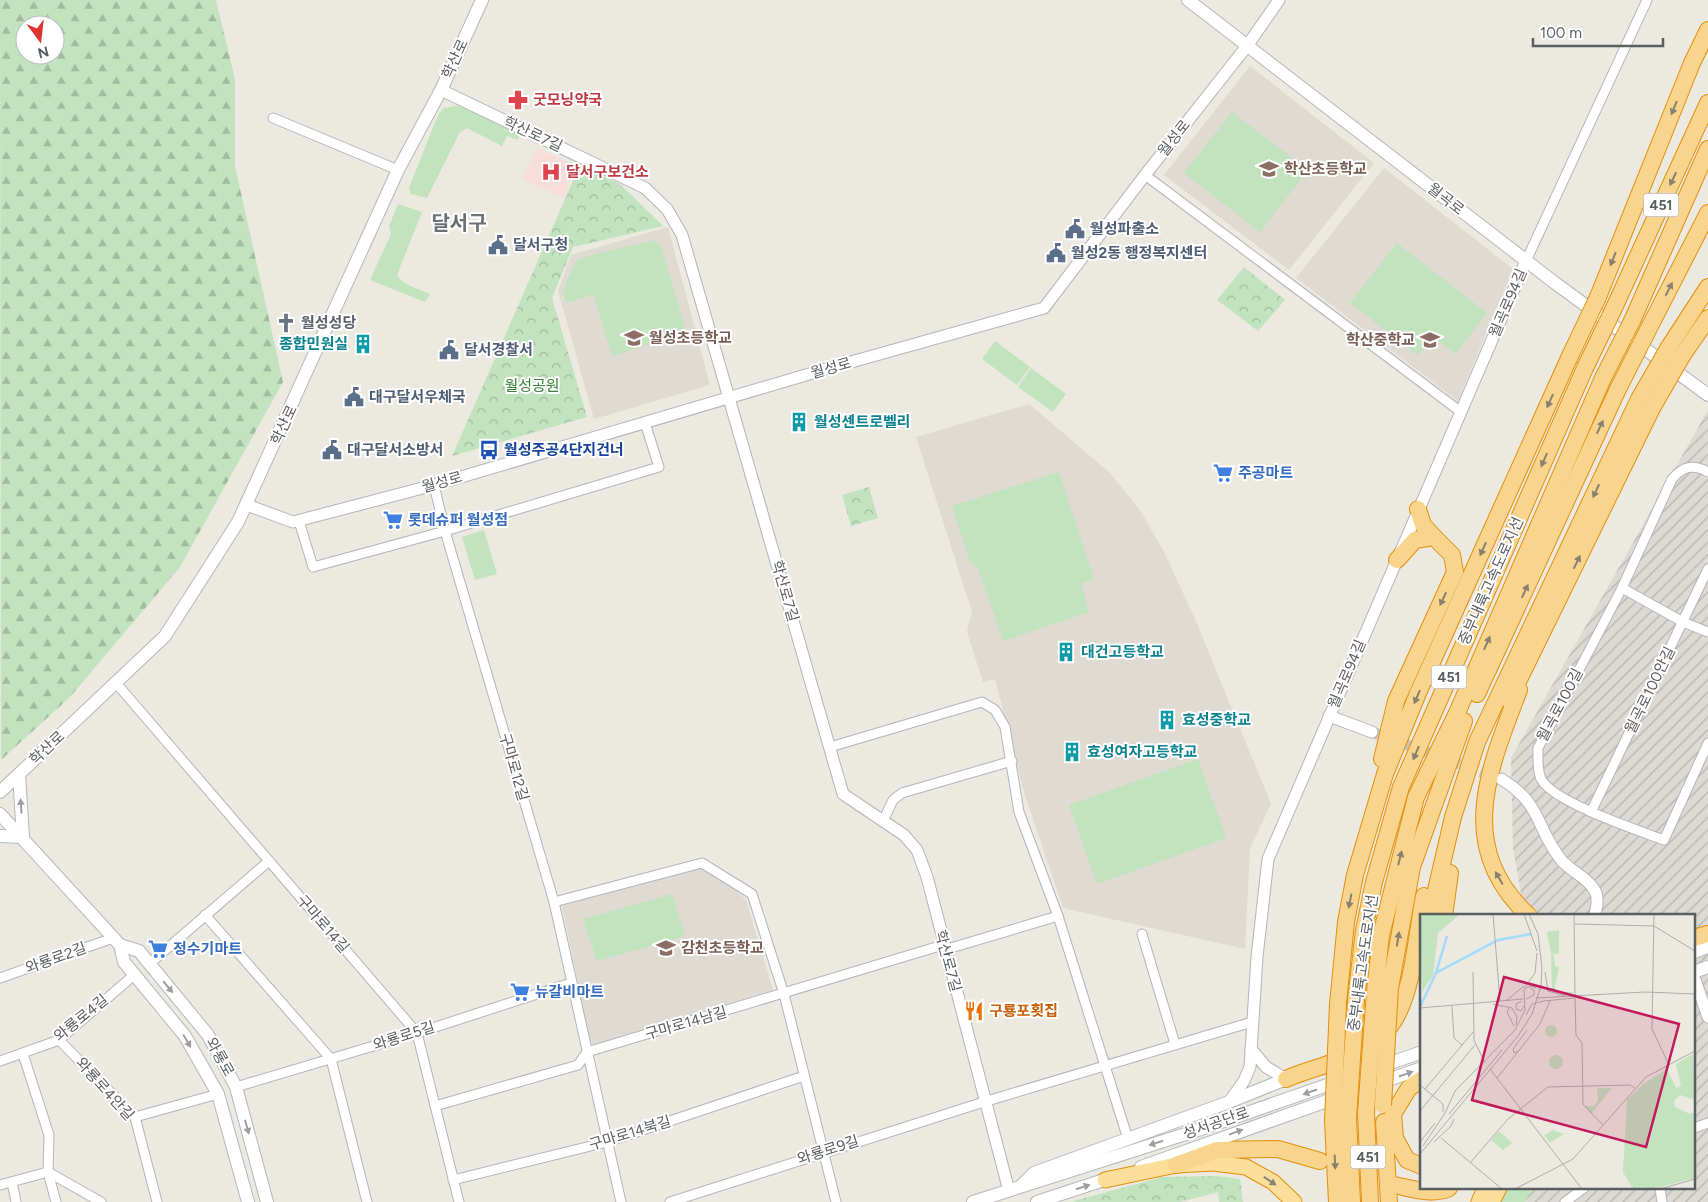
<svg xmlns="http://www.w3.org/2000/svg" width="1708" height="1202" font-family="Figtree,'Noto Sans KR',sans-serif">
<defs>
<pattern id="industrial-furrows" width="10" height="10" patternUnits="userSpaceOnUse" patternTransform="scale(1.25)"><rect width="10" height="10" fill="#dddad5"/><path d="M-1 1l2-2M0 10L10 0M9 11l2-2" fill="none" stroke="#b6b4b0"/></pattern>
<pattern id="forest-firs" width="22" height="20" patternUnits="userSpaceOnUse" patternTransform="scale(1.25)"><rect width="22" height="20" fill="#c1e3be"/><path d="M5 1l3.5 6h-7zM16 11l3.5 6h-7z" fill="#a0bb9e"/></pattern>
<pattern id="park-crowns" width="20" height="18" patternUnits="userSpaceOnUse" patternTransform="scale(1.25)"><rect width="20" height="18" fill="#c1e3be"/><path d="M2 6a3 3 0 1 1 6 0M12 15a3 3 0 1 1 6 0" fill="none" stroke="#a0bb9e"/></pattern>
</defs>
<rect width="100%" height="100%" fill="#ece9e1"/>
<!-- industrial -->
<path fill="url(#industrial-furrows)" d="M1708,410V1202H1510L1517,1188H1694V916H1525L1513,848L1511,758Z"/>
<!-- education -->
<g fill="#dfdad2">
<path d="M1250,66L1374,163L1289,270L1164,175Z"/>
<path d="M1384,168L1513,269L1458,401L1296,278Z"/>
<path d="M668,227L710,385L594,419L558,291L571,255Z"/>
<path d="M1029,404L1109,472L1140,510L1164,552L1195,619L1271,804L1250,848L1245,949L1063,908L1024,792L995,679L983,682L967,632L972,612L916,437Z"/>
<path d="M694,866L710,871L724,879L746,900L773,990L591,1045L562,906Z"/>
</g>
<!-- medical -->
<path fill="#f9dddc" d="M537,148L578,167L573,178L569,176L565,185L569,187L564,198L522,179Z"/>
<!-- green -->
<g fill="#c1e3be">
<path d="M461,105L522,132L517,140L507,136L502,146L467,128L460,132L427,198L411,194L409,188L438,115L444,108Z"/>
<path d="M1232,112L1308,170L1260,232L1184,173Z"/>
<path d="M398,204L422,212L397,275C402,285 420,289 430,294L425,302L370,280L391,234L389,226Z"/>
<path d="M655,240L662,249L685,328L680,335L612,356L593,294L566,303L563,291L576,261L584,257Z"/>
<path d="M1397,243L1487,313L1455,354L1433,337L1418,355L1350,303Z"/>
<path d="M995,341L1030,367L1017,385L982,359Z"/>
<path d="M1031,368L1066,394L1053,412L1018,387Z"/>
<path d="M1059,472L1094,579L1081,583L1089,612L1003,641L978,568L970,562L952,506Z"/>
<path d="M484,530L497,574L475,580L462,537Z"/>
<path d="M1198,759L1226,838L1097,884L1069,805Z"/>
<path d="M672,894L685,936L597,961L583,919Z"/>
<path d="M1506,1188H1532L1525,1202H1499Z"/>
</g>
<!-- forest -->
<path fill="url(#forest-firs)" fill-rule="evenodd" d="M0,0H216L235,79V166L283,382L180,567L70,697L1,760ZM25,25H55V55H25Z"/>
<!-- park -->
<g fill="url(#park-crowns)">
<path d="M580,165L620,184L663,226L573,247L552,298L587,417L452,456Z"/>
<path d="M1244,267L1285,300L1258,331L1217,300Z"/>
<path d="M869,487L878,518L851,526L842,495Z"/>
<path d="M1216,1176L1240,1179L1243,1202H1219L1218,1192L1180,1202H1070L1162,1177Z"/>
</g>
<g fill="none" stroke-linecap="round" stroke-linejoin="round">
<!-- tertiary-tunnel -->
<path stroke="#c8c6c1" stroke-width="11" stroke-dasharray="11 5.5" stroke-linecap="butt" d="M1372,732L1495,777"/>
<defs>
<g id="minor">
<path d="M273,118L398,170"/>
<path d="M1145,175L1461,412"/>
<path d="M1526,261L1647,0"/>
<path d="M1708,472C1693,464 1683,466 1672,479L1622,588L1538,748C1538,758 1537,770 1541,779C1553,802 1637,830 1664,840L1708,743"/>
<path d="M434,485L445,531L554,902L621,1202"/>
<path d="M299,521L313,567L445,531L659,467L645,423"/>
<path d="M1622,588L1683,622L1708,632"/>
<path d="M116,683L417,1033L459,1202"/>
<path d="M830,747L982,702L995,710L1005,727L1019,812L1058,916L944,950"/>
<path d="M1591,812L1708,569"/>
<path d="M883,821L893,800L902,793L1012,761"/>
<path d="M554,902L702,863L752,894L784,994L836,1202"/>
<path d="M205,915L331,1059L367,1202"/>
<path d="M1058,916L1128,1139"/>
<path d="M1142,934L1175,1044"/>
<path d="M149,964L269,861"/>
<path d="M0,978L113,938"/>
<path d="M59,1040L135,1117L157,1202"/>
<path d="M23,1054L49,1135L48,1172L56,1202"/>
<path d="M0,1061L59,1040L134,975"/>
<path d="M236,1087L417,1033L571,983"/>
<path d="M435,1106L578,1065L587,1052L943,945"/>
<path d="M135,1117L218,1094"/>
<path d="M1694,1128L1708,1123"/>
<path d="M453,1180L607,1142L804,1076"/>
<path d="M12,1182L16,1202"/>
<path d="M0,1185L48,1172L101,1202"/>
<path d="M1660,1188L1662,1202"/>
<path d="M670,1202L987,1101L1252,1022"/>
<path d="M1565,1202L1584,1188"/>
</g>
<g id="tertiary">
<path d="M441,90L645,188L667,209L682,235L843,794L904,835L917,850L927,877L1009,1191"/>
<path d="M247,505L293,522L434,485L826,369L1044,308L1145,175L1247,46L1279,0"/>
<path d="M1329,716L1372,732"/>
<path d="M1501,779C1543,804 1535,828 1562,861C1572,872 1590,879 1596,893C1598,900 1597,910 1594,916"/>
<path d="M1694,977L1708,1017"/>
<path d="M1251,1049L1266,1067L1286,1079"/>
<path d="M1229,1102L1244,1081L1250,1067L1257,957L1268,859L1526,261"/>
</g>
<g id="secondary">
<path d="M1188,0L1555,283L1708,395"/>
<path d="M0,792L165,636L238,522L398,170L441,90L482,0"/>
<path d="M0,814L120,945L124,962L185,1036L218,1094L248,1202"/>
<path d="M0,836L23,837L19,774"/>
<path d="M120,945L139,951L208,1035L236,1087L267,1202"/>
<path d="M1694,952L1708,947"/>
<path d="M1694,972L1708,967"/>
<path d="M1377,1084L1422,1068"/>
<path d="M1141,1167L1341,1096"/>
<path d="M1021,1186L1034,1173L1229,1102L1286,1079"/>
<path d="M973,1202L1198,1130L1422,1052"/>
<path d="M1037,1202L1113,1177"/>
</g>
<g id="trunk">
<path d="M1105,1180L1176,1165L1213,1163L1246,1167L1273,1182L1294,1202"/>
<path d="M1479,1202L1485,1188"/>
<path d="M1492,1202L1499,1188"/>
</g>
<g id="motorway">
<path d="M1598,297L1692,63L1708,30"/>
<path d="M1614,308L1708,103"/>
<path d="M1632,321L1708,149"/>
<path d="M1647,332L1708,213"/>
<path d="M1669,347L1708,287"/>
<path d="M1682,356L1708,318"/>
<path d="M1418,509L1423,525L1434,537"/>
<path d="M1519,690C1489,769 1454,847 1529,916"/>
<path d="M1477,694L1618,389"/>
<path d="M1509,700L1652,408"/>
<path d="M1382,759L1396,701L1455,572L1452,555L1434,537L1415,540L1397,560"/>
<path d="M1430,916L1453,817L1477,742L1639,399"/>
<path d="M1444,916L1450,873"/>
<path d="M1694,938L1708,934"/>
<path d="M1390,988L1412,867L1464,721"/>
<path d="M1375,992L1381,935L1416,797L1457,713L1603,378"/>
<path d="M1356,1000L1364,930L1374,882L1401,787L1585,368"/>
<path d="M1338,1004L1346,922L1355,875L1385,774L1418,693L1570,356"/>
<path d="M1286,1079C1306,1070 1328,1066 1347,1056C1362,1049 1381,1039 1391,1025C1414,993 1416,935 1424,896"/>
<path d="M1422,1079L1409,1088L1393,1114L1395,1138L1407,1160L1422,1166"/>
<path d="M1366,1112L1370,1202"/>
<path d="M1348,1118L1352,1202"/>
<path d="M1333,1121L1337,1202"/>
<path d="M1384,1122L1389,1202"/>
<path d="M1176,1165L1217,1150L1278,1149L1320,1161"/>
<path d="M1394,1185C1410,1188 1433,1196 1449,1188"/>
</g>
</defs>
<!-- minor casing -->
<use href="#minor" stroke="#b2b4b8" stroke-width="11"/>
<!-- tertiary casing -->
<use href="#tertiary" stroke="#b2b4b8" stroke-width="13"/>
<!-- secondary casing -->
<use href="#secondary" stroke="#b3b7bb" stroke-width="14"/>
<!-- trunk casing -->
<use href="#trunk" stroke="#e38e0a" stroke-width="17"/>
<!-- motorway casing -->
<use href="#motorway" stroke="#e38e0a" stroke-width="18"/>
<!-- minor -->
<use href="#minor" stroke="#fff" stroke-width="9"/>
<!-- tertiary -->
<use href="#tertiary" stroke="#fff" stroke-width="11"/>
<!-- secondary -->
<use href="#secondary" stroke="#fff" stroke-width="12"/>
<!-- trunk -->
<use href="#trunk" stroke="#fade9a" stroke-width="15"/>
<!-- motorway -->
<use href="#motorway" stroke="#f8d48c" stroke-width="16"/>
<defs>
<g id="motorway-bridge">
<path d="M1570,356L1598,297"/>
<path d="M1585,368L1614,308"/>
<path d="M1603,378L1632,321"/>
<path d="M1618,389L1647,332"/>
<path d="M1639,399L1669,347"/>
<path d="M1652,408L1682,356"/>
<path d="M1383,1105L1390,988"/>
<path d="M1366,1112L1375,992"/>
<path d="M1348,1118L1356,1000"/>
<path d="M1333,1121L1338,1004"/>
</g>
</defs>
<!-- motorway-bridge casing -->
<use href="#motorway-bridge" stroke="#e38e0a" stroke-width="18" stroke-linecap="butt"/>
<!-- motorway-bridge -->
<use href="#motorway-bridge" stroke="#f8d48c" stroke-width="16"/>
</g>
<!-- one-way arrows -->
<defs><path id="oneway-solid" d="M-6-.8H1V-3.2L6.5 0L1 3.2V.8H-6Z" transform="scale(1.25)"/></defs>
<g fill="#89816e">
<use href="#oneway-solid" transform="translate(1674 108) rotate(112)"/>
<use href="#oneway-solid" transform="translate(1673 179) rotate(115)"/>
<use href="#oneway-solid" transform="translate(1613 259) rotate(112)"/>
<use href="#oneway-solid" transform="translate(1669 289) rotate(-63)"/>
<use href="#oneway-solid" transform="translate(1550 401) rotate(114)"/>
<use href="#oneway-solid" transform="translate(1600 427) rotate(-65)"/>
<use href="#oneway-solid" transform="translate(1544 460) rotate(114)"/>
<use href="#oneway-solid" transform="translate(1596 491) rotate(115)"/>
<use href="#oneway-solid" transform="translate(1483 549) rotate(114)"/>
<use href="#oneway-solid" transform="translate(1577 562) rotate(-64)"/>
<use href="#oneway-solid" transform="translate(1525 591) rotate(-65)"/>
<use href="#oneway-solid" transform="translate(1443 599) rotate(115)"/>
<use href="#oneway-solid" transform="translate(1487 643) rotate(-66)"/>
<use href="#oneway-solid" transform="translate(1417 697) rotate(113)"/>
<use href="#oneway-solid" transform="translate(1416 753) rotate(113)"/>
<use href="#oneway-solid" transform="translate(1400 858) rotate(-76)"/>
<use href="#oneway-solid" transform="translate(1499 878) rotate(-120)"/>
<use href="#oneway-solid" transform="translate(1350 901) rotate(101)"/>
<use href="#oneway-solid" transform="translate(1398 939) rotate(-80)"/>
<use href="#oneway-solid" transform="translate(1335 1162) rotate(87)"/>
</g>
<g fill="#9c9ea0">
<use href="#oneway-solid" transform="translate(21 806) rotate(-94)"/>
<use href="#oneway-solid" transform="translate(168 987) rotate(50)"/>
<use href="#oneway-solid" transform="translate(187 1041) rotate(59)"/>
<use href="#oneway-solid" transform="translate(1406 1074) rotate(-19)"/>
<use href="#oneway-solid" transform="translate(1310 1092) rotate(161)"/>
<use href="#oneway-solid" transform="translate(247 1127) rotate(75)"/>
<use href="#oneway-solid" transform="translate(1236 1132) rotate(-20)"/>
<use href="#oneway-solid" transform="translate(1156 1143) rotate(162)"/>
<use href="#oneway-solid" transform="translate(1083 1187) rotate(-18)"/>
</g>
<use fill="#8a8472" href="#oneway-solid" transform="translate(1270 1181) rotate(34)"/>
<!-- icons -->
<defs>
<symbol id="pharmacy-bare" viewBox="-9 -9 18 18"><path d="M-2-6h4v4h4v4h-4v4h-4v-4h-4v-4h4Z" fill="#e0444e" stroke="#fff" stroke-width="2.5" paint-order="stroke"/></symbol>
<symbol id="school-bare" viewBox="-9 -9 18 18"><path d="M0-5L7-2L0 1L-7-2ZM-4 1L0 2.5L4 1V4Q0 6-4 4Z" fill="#8d6e63" stroke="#fff" stroke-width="2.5" paint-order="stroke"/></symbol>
<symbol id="hospital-bare" viewBox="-9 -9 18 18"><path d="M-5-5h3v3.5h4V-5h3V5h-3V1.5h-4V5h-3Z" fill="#e0444e" stroke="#fff" stroke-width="2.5" paint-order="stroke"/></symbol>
<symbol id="civic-bare" viewBox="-9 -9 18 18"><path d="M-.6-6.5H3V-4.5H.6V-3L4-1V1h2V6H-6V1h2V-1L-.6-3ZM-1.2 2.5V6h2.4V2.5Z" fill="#5c6f8a" stroke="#fff" stroke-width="2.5" paint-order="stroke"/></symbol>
<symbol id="church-bare" viewBox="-9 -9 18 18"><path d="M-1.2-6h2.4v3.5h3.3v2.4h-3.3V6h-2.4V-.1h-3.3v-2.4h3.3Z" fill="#6b7280" stroke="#fff" stroke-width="2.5" paint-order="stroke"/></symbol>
<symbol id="building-bare" viewBox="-9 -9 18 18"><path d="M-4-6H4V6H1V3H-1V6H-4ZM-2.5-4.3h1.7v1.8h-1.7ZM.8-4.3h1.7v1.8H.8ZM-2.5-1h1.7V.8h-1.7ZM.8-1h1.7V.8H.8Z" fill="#0f9aa8" stroke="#fff" stroke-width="2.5" paint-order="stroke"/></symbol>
<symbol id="bus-bare" viewBox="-9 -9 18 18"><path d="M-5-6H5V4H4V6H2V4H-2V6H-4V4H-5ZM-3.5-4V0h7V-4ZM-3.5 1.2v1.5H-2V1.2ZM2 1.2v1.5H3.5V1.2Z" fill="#1a4fb4" stroke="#fff" stroke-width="2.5" paint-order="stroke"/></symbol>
<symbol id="supermarket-bare" viewBox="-9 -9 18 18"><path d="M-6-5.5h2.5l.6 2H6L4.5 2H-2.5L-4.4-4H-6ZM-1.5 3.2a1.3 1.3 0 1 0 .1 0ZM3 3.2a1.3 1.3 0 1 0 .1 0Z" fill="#3f7fe0" stroke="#fff" stroke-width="2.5" paint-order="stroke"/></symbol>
<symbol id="restaurant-bare" viewBox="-9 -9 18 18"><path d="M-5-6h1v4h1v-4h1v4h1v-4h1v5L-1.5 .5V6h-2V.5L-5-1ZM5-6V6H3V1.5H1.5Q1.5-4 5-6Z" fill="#e8710a" stroke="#fff" stroke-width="2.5" paint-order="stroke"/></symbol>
</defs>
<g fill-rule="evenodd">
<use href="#pharmacy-bare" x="504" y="86" width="28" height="28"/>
<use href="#school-bare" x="1255" y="155" width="28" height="28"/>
<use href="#hospital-bare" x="537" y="158" width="28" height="28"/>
<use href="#civic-bare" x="1061" y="215" width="28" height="28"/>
<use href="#civic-bare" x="484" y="231" width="28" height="28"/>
<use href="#civic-bare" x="1042" y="239" width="28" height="28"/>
<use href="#church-bare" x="272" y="309" width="28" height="28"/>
<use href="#school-bare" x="620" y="324" width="28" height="28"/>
<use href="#school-bare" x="1416" y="326" width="28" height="28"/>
<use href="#building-bare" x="349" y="330" width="28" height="28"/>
<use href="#civic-bare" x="435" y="336" width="28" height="28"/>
<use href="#civic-bare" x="340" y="383" width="28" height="28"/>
<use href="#building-bare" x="785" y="408" width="28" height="28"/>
<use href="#civic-bare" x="318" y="436" width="28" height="28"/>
<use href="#bus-bare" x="475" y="436" width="28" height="28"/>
<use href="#supermarket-bare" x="1209" y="459" width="28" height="28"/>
<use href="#supermarket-bare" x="379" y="506" width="28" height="28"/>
<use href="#building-bare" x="1052" y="638" width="28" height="28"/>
<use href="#building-bare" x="1153" y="706" width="28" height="28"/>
<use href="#building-bare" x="1058" y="738" width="28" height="28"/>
<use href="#school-bare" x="652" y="934" width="28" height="28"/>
<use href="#supermarket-bare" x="144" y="935" width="28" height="28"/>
<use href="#supermarket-bare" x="506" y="978" width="28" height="28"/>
<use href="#restaurant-bare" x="960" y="997" width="28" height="28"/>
</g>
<g text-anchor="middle" stroke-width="4" stroke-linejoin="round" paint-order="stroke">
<!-- shield labels -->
<g fill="#fff" stroke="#8c8e90" stroke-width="1">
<rect x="1643.5" y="193.5" width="35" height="23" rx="4"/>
<rect x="1431.5" y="665.5" width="35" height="23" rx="4"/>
<rect x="1350.5" y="1145.5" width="35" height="23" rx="4"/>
</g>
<g font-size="14" font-weight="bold" fill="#5a5e61">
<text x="1661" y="210">451</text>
<text x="1449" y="682">451</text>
<text x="1368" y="1162">451</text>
</g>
<!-- street labels -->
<g font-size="15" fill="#5a5e61" stroke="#fff">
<text transform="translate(455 59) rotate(-65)" y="5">학산로</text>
<text transform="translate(533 134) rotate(25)" y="5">학산로7길</text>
<text transform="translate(1174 138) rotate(-52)" y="5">월성로</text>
<text transform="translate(1446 199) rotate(38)" y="5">월곡로</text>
<text transform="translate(1508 303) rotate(-67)" y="5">월곡로94길</text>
<text transform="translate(831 368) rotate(-16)" y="5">월성로</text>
<text transform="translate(284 425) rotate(-65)" y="5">학산로</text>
<text transform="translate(442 482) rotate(-16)" y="5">월성로</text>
<text transform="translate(1491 581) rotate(-66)" y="5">중부내륙고속도로지선</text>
<text transform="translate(785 591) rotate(74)" y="5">학산로7길</text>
<text transform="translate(1347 674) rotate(-67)" y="5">월곡로94길</text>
<text transform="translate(1650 690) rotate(-64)" y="5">월곡로100안길</text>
<text transform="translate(1560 705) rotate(-62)" y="5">월곡로100길</text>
<text transform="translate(47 748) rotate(-43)" y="5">학산로</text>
<text transform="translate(514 767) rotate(74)" y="5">구마로12길</text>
<text transform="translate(323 924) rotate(49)" y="5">구마로14길</text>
<text transform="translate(56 958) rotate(-20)" y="5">와룡로2길</text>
<text transform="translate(948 961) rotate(75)" y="5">학산로7길</text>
<text transform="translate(1363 963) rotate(-82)" y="5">중부내륙고속도로지선</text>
<text transform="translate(81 1018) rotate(-39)" y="5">와룡로4길</text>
<text transform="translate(686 1023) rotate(-16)" y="5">구마로14남길</text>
<text transform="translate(404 1036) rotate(-18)" y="5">와룡로5길</text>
<text transform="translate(220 1057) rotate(61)" y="5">와룡로</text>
<text transform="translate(105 1089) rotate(48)" y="5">와룡로4안길</text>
<text transform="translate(1216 1123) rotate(-19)" y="5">성서공단로</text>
<text transform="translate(630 1133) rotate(-17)" y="5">구마로14북길</text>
<text transform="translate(828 1150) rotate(-18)" y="5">와룡로9길</text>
</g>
<!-- health labels -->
<g font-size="15" font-weight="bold" fill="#be3a42" stroke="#fff" text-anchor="start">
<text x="533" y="105">굿모닝약국</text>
<text x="566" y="177">달서구보건소</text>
</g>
<!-- education labels -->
<g font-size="15" font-weight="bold" fill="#785e54" stroke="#fff" text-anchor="start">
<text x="1284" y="174">학산초등학교</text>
<text x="649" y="343">월성초등학교</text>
<text x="1415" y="345" text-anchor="end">학산중학교</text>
<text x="681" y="953">감천초등학교</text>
</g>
<!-- service labels -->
<g font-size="15" font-weight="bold" fill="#4e5e75" stroke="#fff" text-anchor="start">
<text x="1090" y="234">월성파출소</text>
<text x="513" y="250">달서구청</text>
<text x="1071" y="258">월성2동 행정복지센터</text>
<text x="464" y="355">달서경찰서</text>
<text x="369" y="402">대구달서우체국</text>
<text x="347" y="455">대구달서소방서</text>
</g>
<!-- worship labels -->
<g font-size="15" font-weight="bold" fill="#5b616d" stroke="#fff" text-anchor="start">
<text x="301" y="328">월성성당</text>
</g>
<!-- culture labels -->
<g font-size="15" font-weight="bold" fill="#0d838f" stroke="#fff" text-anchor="start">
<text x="348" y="349" text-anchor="end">종합민원실</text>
<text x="814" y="427">월성센트로벨리</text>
<text x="1081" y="657">대건고등학교</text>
<text x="1182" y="725">효성중학교</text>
<text x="1087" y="757">효성여자고등학교</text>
</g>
<!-- park labels -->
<g font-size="15" fill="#3a8238" stroke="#fff">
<text x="532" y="391">월성공원</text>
</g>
<!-- transit labels -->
<g font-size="15" font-weight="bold" fill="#164399" stroke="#fff" text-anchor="start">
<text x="504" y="455">월성주공4단지건너</text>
</g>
<!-- shop labels -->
<g font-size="15" font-weight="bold" fill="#366cbe" stroke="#fff" text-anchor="start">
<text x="1238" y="478">주공마트</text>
<text x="408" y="525">롯데슈퍼 월성점</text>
<text x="173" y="954">정수기마트</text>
<text x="535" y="997">뉴갈비마트</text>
</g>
<!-- food labels -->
<g font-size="15" font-weight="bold" fill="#c56008" stroke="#fff" text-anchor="start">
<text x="989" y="1016">구룡포횟집</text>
</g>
<!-- district labels -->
<g font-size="20" font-weight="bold" fill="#6b7073" stroke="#fff">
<text x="459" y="230">달서구</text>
</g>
</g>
<!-- overview -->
<g transform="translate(1420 914)">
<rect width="275" height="275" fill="#ece9e1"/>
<path d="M125 117a6 6 0 1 1 12 0a6 6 0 1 1-12 0ZM129 148a7 7 0 1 1 14 0a7 7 0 1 1-14 0Z" fill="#c1e3be"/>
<path d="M273,140L275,186L260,181L254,187L255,193L270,200L275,198V264L233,275H213L203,258L207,186L223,170L247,155L256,174L261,172L256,150Z" fill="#c1e3be"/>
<path d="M0,0H40L18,19L13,61L2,78ZM139,16V40H131L127,18ZM131,41H134L135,52L139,53L134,78H153L152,81L132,78ZM177,174H192L171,200L164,192H174L178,187ZM133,216L144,220L130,229L124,221ZM79,217L92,229L83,236L71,226Z" fill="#c1e3be"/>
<path fill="none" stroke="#a2dbfb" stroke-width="2.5" d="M16,59L27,22M0,93L16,59L78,26L111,20"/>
<path fill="none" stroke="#aeadaa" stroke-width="1" d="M73,0L80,87M104,0L117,37M154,0L155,82M234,0L232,115L249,151M155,10L234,12L275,37M53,58L54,126L65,149M125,58L128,77L145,82M105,73L115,59L117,39M116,84L225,78L275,80M155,84L156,121L162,129L163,190L183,211M106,85L114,81V76L110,74M87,86L104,72M102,87L96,90V95L101,97L104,92M124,87L154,84M73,90L92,94L97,103L96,111M32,92L34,124L42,131M0,94L103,85M89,94L87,98L94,112M106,101L112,90L124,87M99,137L94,139L93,135L107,116M70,155L162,275M77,164L120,110L130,87M0,171L23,190V198M5,175L53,118M0,197L55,131M29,200L82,136M21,224L82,275M0,228L15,209M14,228L31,212L34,205M3,232L25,199L35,177L95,116L105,96L104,75L111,72L116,74M0,240L98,122L112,100L121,72L122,54L118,20L109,0M50,249L88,205L128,173L210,171L215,174M95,275L153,245L226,163L275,137M240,275L275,265"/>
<path fill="#c2185b" fill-opacity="0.15" stroke="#c2185b" stroke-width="2.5" d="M84,63L259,110L226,233L52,186Z"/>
<rect width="275" height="275" fill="none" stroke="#5a5e61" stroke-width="2.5"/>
</g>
<!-- north arrow -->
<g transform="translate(40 40) rotate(165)"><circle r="24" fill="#ffffff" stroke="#bdbfc0"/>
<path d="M0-4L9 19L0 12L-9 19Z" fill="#e13232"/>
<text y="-8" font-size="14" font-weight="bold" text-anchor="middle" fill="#5a5e61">N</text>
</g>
<!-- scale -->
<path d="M1533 38v8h130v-8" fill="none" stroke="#5a5e61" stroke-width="2.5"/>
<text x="1540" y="38" font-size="15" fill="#5a5e61" stroke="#ffffff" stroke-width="4" paint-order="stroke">100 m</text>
</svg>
